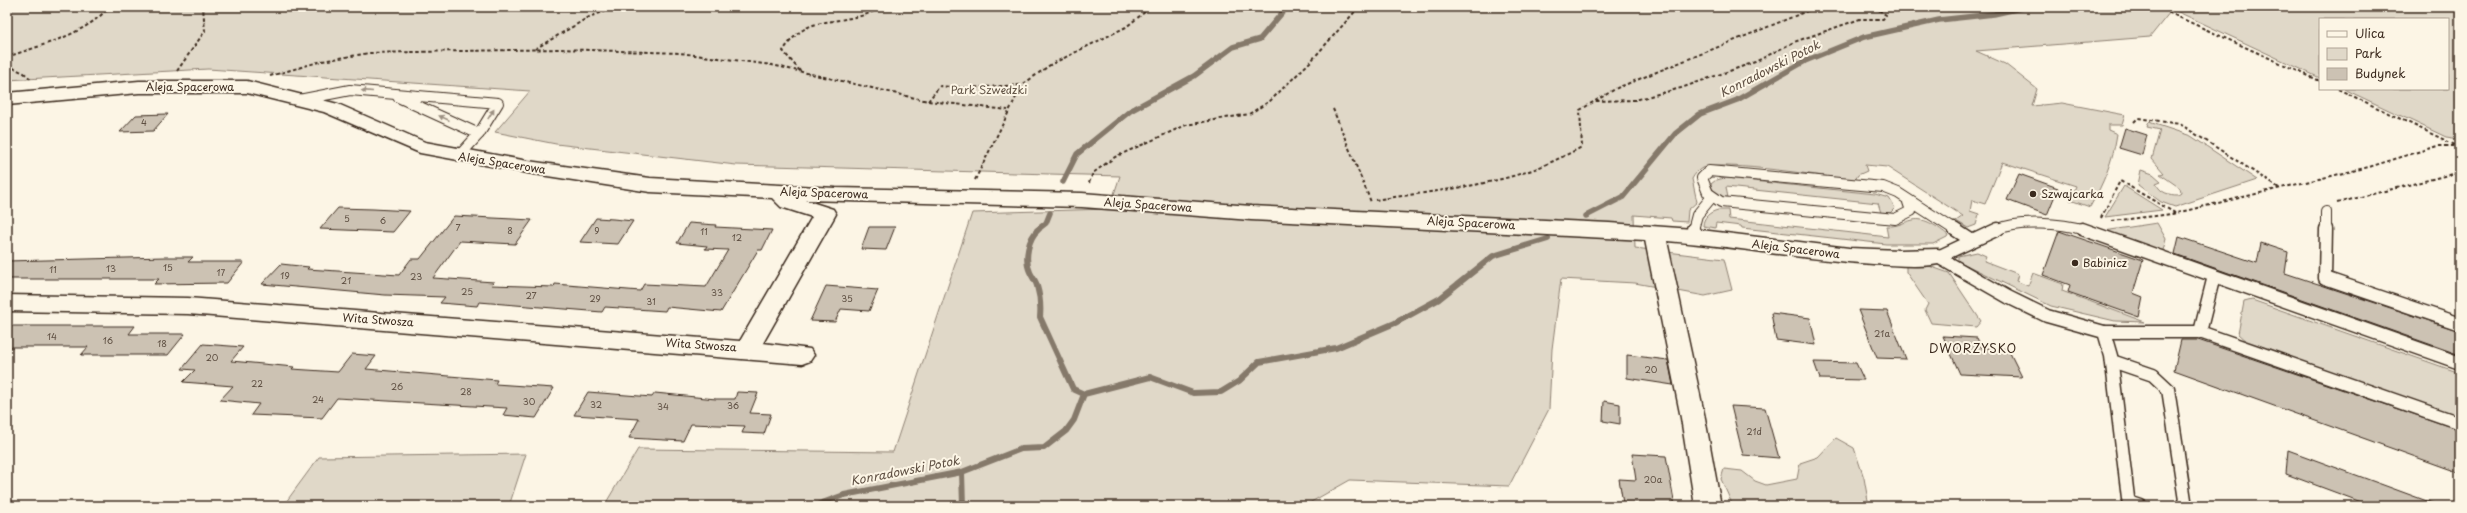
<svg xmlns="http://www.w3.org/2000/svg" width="2467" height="513" font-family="'Playpen Sans',sans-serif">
<rect width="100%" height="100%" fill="#fcf5e5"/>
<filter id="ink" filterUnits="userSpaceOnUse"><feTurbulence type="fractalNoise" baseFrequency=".025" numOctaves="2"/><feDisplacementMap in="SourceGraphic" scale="8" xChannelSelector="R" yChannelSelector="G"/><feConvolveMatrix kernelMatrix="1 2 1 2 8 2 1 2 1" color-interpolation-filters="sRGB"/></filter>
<g filter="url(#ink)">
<!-- green -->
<g fill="#e0d8c8" stroke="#8e8173">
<path d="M7,7H2174L2150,37L1976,51L2005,64L2037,89L2032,106L2062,103L2125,115L2122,125H2108V130L2117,134C2113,161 2103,184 2090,207L2070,200L2076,186L2002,162L1985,204L1972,200L1970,211L1979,214L1976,225L1968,228L1956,221L1963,216L1887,167L1865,165L1867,171L1858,175L1855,180C1825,177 1726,160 1702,168C1698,170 1694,175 1692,179L1697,202L1688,210L1687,222L1672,221L1671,218L1634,215L1635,248L1724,259L1732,290L1705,296L1635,283L1561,279L1552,349L1549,409L1509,486L1350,480L1304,506H604L638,449L893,452L972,213L1109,209L1120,176L736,165L556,144L495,132L530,91L208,69L7,80Z"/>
<path d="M2178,7H2460V139L2446,137L2344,89H2448V19H2320V78L2174,10Z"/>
<path d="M2149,122L2191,136L2257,180L2175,207L2161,202L2138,185L2141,170L2153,174L2161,181L2156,183C2160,193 2169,195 2178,195L2181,193L2180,188L2160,174L2164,173L2152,159L2160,130L2147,127Z"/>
<path d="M1725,178L1875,194L1889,198L1895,208L1890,213H1881L1878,203L1726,187L1728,198C1720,197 1712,193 1711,184L1716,180Z"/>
<path d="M2124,186L2162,210L2105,217Z"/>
<path d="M1718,210H1728L1729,219L1888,237L1886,226C1898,227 1903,222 1913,220C1925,217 1939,228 1948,235L1947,237L1933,244H1886L1742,228L1741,226L1716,223L1715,228L1703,226C1703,217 1710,212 1718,210Z"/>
<path d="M2157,223L2166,239L2162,254L2104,231Z"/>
<path d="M1977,252L1986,256L1984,261L2018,274L2016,281L2028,286L2033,273L2063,284L2062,291L2145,322L2115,321L2051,306L1958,261V256Z"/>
<path d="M1906,266H1929L1949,273L1981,321L1976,327L1931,323L1925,310L1928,304L1906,272Z"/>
<path d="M2252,300L2460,373V417L2248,343L2238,334L2244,302Z"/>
<path d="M1836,438L1854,448L1864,478L1869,506H1733L1721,479L1724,469L1742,471L1755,481L1766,485L1797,479L1800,463L1818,457Z"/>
<path d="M526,454L509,506H283L319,457Z"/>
</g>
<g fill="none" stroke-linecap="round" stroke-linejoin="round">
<!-- stream-far1 -->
<g stroke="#85796b" stroke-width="5.5">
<path d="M1063,182L1077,154L1130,111L1194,76L1233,47L1260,39L1287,7"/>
<path d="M1586,216L1623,197L1675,134L1700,114L1737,100L1805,61L1864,37L1939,20L1994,14L2025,7"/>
<path d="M1037,230L1046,223L1050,213"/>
</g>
<!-- stream -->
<g stroke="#85796b" stroke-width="6">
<path d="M1039,229C1028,238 1024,259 1030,272C1032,277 1036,281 1037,286C1040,296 1041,306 1040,317L1073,389L1084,394"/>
<path d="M962,472L963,506"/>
<path d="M814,506L844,495L962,472L1021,449L1044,448L1066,431L1074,420L1084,394L1150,377L1193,393L1221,392L1239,381L1259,362L1336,348L1395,323L1439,299L1493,256L1548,239"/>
</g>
</g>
<!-- building -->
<g fill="#ccc2b3" stroke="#3b2a1e">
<path d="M168,114L153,131L120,132L136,115Z"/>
<path d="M2125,128L2147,135L2142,155L2119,148Z"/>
<path d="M2019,174L2058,188L2047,215L2007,200Z"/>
<path d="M338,208L373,209L410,211L393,232L320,229Z"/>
<path d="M454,216L532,220L515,244L460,241L433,278L494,282L491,285L554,287L555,284L640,291L644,284L706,287L728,250L705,249L707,246L677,243L689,223L716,225L715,227L772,230L762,250H758L721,312L667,307L665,311L605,307L602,312L479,302L477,306L440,303L445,297L385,295L262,284L281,264L309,267L307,269L399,275L411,259H420Z"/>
<path d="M596,218L613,219L633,221L618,244L580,242Z"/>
<path d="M869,227H895L886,250L861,249Z"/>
<path d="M2059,231L2143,260L2133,293L2143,297L2139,317L2068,292L2070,285L2043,275Z"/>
<path d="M2179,237L2257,263L2261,243L2288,252L2285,273L2460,331V355L2175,254Z"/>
<path d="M165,257H193L188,262H244L227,283L154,284L159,279H7V261Z"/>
<path d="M826,286L878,290L869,311L841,309L835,322L810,321Z"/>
<path d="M1858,310L1887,311L1906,359L1877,358Z"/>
<path d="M1771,313L1810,318L1816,345L1776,340Z"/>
<path d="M7,326H135L129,334H185L168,355H81L88,347H7Z"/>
<path d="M1943,336L1977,338L1982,348L2008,349L2022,377L1960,374Z"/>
<path d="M2181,340H2198L2460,430V473L2174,370Z"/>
<path d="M203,344L243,347L231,361L294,367L292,369L338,372L352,354L376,356L366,369L497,380L495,384L554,388L536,418L503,415L507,408L337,398L322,418L251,415L259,404L220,400L233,386L183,382L195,370L182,369Z"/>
<path d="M1627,355L1668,360L1673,385L1627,378Z"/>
<path d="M1814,362L1856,363L1864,380L1820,379Z"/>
<path d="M588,392L652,397L655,393L716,399H735L737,392L758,393L750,413L771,414L764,434L742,433L745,426L691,424L683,441L629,438L639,419L574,415Z"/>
<path d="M1604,401L1620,404V424L1603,421Z"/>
<path d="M1731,406L1765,408L1779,458L1743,455Z"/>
<path d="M2288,450L2435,504V506H2372L2286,474Z"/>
<path d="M1632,454L1666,456L1675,506L1623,503L1619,479L1636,480Z"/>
</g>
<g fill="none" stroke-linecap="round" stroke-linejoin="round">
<defs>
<g id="service-far1">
<path d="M398,97L479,134"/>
<path d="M299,100L350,90L498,103L479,134L459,156"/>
<path d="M1908,202L1911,211L1895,219L1721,202L1708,193L1702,178L1709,171L1883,187L1898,193L1955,230"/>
<path d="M1693,230L1697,215L1711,198"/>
<path d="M1996,230C2018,220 2062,223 2085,230"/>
<path d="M2326,230V212"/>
</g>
<g id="service">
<path d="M1954,229L1971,240"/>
<path d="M2082,229L2460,363"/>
<path d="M2326,229L2325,278L2460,324"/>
<path d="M1693,236V229"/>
<path d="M1938,257L1998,229"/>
<path d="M1938,257L2008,297L2047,316L2104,332L2111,356L2129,506"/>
<path d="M2214,276L2200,332L2460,423"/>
<path d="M2104,332H2200"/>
<path d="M2112,361L2153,375L2168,389L2185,500L2182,506"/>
<path d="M2129,502L2141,506"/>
</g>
<path id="minor" d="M139,81H247L338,104L425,142L528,161L650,178L836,188L1082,193L1251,206L1609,223L1693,229L1849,248L1899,250L1938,249L1946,252L1949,257L1946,262C1923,269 1896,265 1873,264C1804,260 1736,246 1667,241L1705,418L1721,506H1695L1681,418L1645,240L1251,220L1082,207L805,200L833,209L836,214L763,343L810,349L814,355L810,361L802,364L188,314L7,311V295L188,298L740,341L812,217L781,207L772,198L650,192L528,173L420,153L324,112L247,93H139L7,105V93Z"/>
</defs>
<!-- service-far1 casing -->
<use href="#service-far1" stroke="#3b2a1e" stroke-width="12"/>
<!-- service casing -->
<use href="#service" stroke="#3b2a1e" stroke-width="15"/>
<!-- minor casing -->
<use href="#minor" stroke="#3b2a1e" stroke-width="3"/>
<!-- path -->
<g stroke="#3b2a1e" stroke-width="2" stroke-dasharray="3.5 2.5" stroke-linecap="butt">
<path d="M879,7L893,9L905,7"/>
<path d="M1833,7H1863"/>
<path d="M2151,7L2163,10L2172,7"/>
<path d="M2163,10L2320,81"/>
<path d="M535,49L589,17L617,7"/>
<path d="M7,57C41,45 85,35 109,7"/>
<path d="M7,65L24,73L32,80"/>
<path d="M177,71L205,31L203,7"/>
<path d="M800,71L783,51C805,18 821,25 855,17C865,16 873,11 882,8"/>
<path d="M270,76L322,61L369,53L559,49L680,53L772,65L928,101L1008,110"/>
<path d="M2338,89L2455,145"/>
<path d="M928,101L940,86L965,88L1022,85"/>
<path d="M1596,101L1635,100L1681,88L1755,62L1794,42L1860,19H1883L1886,15L1875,7"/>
<path d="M1333,109L1371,202"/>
<path d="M2134,122L2138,118L2180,124L2279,188"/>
<path d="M975,180L1022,85L1050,65L1126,27L1151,7"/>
<path d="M1089,183L1093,173L1115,157L1186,125L1249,114L1270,101L1311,61L1359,7"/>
<path d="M1375,200C1425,192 1477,188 1526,172C1545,166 1564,156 1582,147L1580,110L1617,88L1812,9L1824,7"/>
<path d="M2337,203L2460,172"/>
<path d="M2101,218L2120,181L2175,213"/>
<path d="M2112,221L2172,214L2369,167L2437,146H2460"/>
</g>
<!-- service-far1 -->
<use href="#service-far1" stroke="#fcf5e5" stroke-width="10"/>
<!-- service -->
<use href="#service" stroke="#fcf5e5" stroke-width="12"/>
<!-- minor -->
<use href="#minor" fill="#fcf5e5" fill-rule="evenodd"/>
</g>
<!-- one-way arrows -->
<defs><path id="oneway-solid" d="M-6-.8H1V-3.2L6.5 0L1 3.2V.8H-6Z"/></defs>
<g fill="#9c9082">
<use href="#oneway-solid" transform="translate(367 91) rotate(-175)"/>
<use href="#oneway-solid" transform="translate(491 114) rotate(-58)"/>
<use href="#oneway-solid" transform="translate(444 118) rotate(-156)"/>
</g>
</g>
<!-- markers -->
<g fill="#3b2a1e" stroke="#fcf5e5" stroke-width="1.5">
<circle cx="2033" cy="194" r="4"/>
<circle cx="2075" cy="263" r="4"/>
</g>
<g text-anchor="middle" stroke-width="4" stroke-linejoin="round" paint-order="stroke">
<!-- number labels -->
<g font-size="9" fill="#5f5043">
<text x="144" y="126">4</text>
<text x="347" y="222">5</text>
<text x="383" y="224">6</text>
<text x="458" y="231">7</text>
<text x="510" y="234">8</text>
<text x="597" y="234">9</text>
<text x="704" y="235">11</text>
<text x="737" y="241">12</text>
<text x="168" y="271">15</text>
<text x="111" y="272">13</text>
<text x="53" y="273">11</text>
<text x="221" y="276">17</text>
<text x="285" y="279">19</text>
<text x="416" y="280">23</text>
<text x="346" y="284">21</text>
<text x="467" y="295">25</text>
<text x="717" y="296">33</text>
<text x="531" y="299">27</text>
<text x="595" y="302">29</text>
<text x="847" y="302">35</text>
<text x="651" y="305">31</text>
<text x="1882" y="337">21a</text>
<text x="52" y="340">14</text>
<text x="108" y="344">16</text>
<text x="162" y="347">18</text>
<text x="212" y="361">20</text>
<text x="1651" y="373">20</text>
<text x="257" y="387">22</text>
<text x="397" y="390">26</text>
<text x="466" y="395">28</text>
<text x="318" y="403">24</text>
<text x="529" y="405">30</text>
<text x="596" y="408">32</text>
<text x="733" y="409">36</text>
<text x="663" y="410">34</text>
<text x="1754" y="435">21d</text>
<text x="1653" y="483">20a</text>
</g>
<!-- street labels -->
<g font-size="11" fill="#3b2a1e" stroke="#fcf5e5">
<text x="190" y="91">Aleja Spacerowa</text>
<text transform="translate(502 163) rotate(9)" y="4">Aleja Spacerowa</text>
<text transform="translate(824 193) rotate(2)" y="4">Aleja Spacerowa</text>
<text transform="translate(1148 205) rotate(4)" y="4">Aleja Spacerowa</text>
<text transform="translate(1471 223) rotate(3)" y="4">Aleja Spacerowa</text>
<text transform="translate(1796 249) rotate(7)" y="4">Aleja Spacerowa</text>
<text transform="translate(378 320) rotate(4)" y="4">Wita Stwosza</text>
<text transform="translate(701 345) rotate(4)" y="4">Wita Stwosza</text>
</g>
<!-- park labels -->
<g font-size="11" fill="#645648" stroke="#fcf5e5">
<text x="989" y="94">Park Szwedzki</text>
</g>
<!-- poi labels -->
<g font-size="11" fill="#3b2a1e" stroke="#fcf5e5" text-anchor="start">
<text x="2041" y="198">Szwajcarka</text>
<text x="2083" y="267">Babinicz</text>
</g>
<!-- water labels -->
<g font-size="12" font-style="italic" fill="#605144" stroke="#fcf5e5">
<text transform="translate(1770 69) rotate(-27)" y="4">Konradowski Potok</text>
<text transform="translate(905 471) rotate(-11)" y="4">Konradowski Potok</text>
</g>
<!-- neighbourhood labels -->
<g font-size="12" letter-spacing="1" fill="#3b2a1e" stroke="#fcf5e5">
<text x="1973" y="353">DWORZYSKO</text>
</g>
</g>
<!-- margin -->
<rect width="2467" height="513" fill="none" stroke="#fcf5e5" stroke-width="24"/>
<rect x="12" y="12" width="2443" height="489" fill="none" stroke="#3b2a1e" stroke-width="1.5" filter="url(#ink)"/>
<!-- legend -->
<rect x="2319" y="18" width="130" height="72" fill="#fcf5e5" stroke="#afa495"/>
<rect x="2327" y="31" width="20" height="6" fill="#fcf5e5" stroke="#afa495"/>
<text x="2355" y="38" font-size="12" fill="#3b2a1e">Ulica</text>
<rect x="2327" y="48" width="20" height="12" fill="#e0d8c8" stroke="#afa495"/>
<text x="2355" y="58" font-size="12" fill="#3b2a1e">Park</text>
<rect x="2327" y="68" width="20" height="12" fill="#ccc2b3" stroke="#afa495"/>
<text x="2355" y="78" font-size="12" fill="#3b2a1e">Budynek</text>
</svg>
